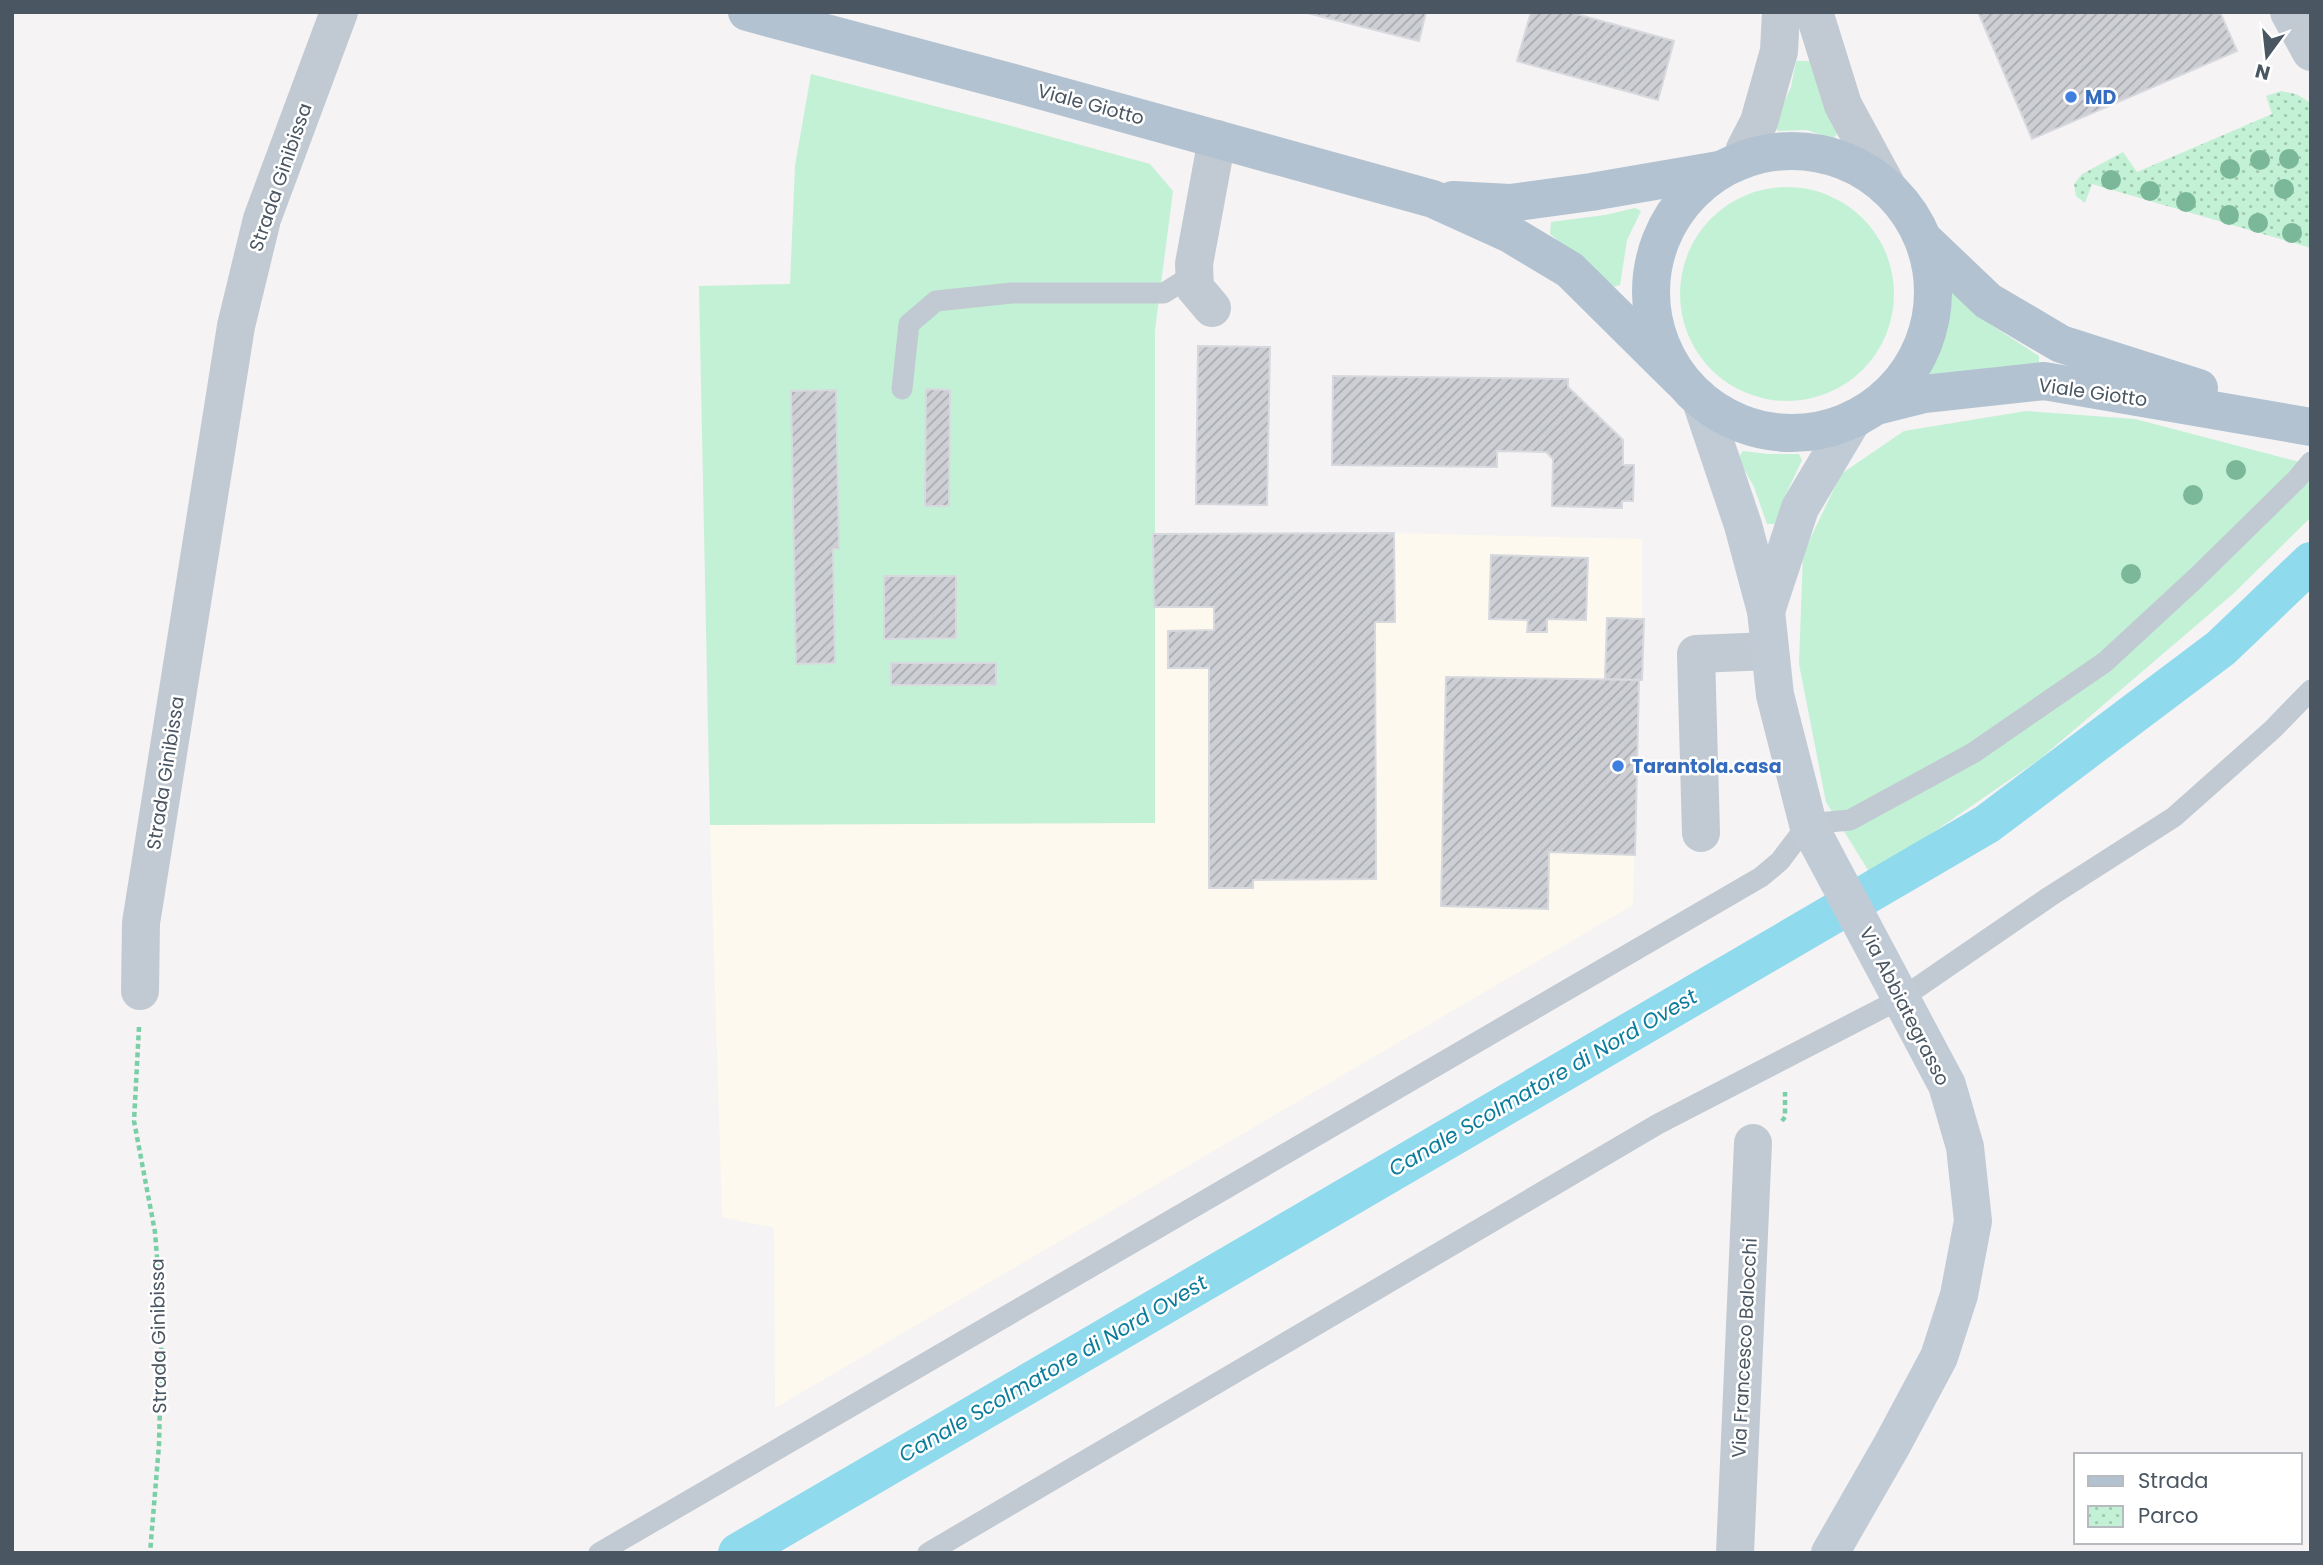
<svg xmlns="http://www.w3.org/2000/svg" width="2323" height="1565" font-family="Poppins,sans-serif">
<defs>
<pattern id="park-dots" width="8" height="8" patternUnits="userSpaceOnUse" patternTransform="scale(1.75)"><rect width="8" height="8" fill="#c3f1d5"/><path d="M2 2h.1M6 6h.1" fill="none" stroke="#a0c6b0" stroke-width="1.8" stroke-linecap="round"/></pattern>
<pattern id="building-hatch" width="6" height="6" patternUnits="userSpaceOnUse" patternTransform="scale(1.75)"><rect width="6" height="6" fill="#cdcfd5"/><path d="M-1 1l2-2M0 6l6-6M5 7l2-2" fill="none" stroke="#a8abb0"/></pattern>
</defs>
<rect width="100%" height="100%" fill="#f5f3f3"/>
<!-- commercial -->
<path fill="#fdf9ef" d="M1394,533L1642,539V680L1639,681L1633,905L775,1408L774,1228L722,1217L710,825L1154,823L1153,534Z"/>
<!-- grass -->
<g fill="#c3f1d5">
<path d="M1796,61H1811L1838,133L1833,139L1807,130L1778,131L1774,124L1791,87Z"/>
<path d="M811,74L1004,124L1150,164L1173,191L1155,330V823L710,825L699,286L790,284L795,166Z"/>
<circle cx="1787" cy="294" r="107"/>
<path d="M1635,208L1641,211L1627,240L1620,285L1613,287L1550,234L1551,222L1605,215Z"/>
<path d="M1950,289L1982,319L2039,356V362L2035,368C1998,367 1962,369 1926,380L1921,374C1938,343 1943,324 1945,290Z"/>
<path d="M2026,411L2135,419L2311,465V517L2234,593L2040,759L1871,875L1826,802L1799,664L1803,554L1841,474L1904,431Z"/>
<path d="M1743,451L1767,454H1799L1802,460L1786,494L1775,524H1767L1754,487L1738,458Z"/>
</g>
<!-- park -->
<path fill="url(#park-dots)" d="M2281,91L2296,94L2311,103V248L2092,184L2085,203L2076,196L2074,184L2082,174L2123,152L2137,172L2272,114L2266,96Z"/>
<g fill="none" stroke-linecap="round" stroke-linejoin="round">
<!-- canal -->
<path stroke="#90daee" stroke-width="40" d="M738,1553L1987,824L2221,648L2311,562"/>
</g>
<!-- building -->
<g fill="url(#building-hatch)" stroke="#d7d9de" stroke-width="2">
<path d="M1303,12H1426L1419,41Z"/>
<path d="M1531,12H1569L1674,41L1658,100L1517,61Z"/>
<path d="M1978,12H2220L2237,51L2032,139Z"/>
<path d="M1198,346L1270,347L1267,505L1196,504Z"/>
<path d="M1333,376L1568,379V387L1623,440V465H1634L1633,501H1622V508L1552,506L1553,459L1546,452L1497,451V467L1332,465Z"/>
<path d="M926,389L950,390L949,506H925Z"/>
<path d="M836,390L839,549H833L835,663L796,664L791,391Z"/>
<path d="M1394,533L1395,622H1375L1376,879L1253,880V888H1209V668H1168V631L1214,630V607H1154L1153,534Z"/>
<path d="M1491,555L1588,558L1586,620L1547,619V632H1527L1528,620L1489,619Z"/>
<path d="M884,576H956V638L884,639Z"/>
<path d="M1607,618L1644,619L1642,680L1605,679Z"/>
<rect x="891" y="663" width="105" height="22"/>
<path d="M1446,677L1639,680L1635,855L1549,852L1548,909L1441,906Z"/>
</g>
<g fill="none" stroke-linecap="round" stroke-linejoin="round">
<!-- path -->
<g stroke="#7ad0a6" stroke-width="4.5" stroke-dasharray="5 3.5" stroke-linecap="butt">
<path d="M139,1027L134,1121L155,1232L162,1321L159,1445L150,1553"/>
<path d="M1782,1121L1785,1117V1092"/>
</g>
<!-- lane -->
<g stroke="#c1cad2" stroke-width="21">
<path d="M902,389L909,324L936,301L1012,293H1164L1194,274"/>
<path d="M599,1553L1761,877L1780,861L1808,824L1850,820L1973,753L2105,662L2196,578L2297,479L2311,462"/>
<path d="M928,1553L1658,1124L1902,998L2049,897L2174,817L2272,730L2311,690"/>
</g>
<!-- street -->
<g stroke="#c1cad2" stroke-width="38">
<path d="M1814,12L1843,105L1888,188"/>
<path d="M2289,12L2311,52"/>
<path d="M1743,160L1745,149L1759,122L1779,51L1781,12"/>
<path d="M1212,308L1195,288L1194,264L1217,139"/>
<path d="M1701,833L1696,654L1770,651"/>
<path d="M140,991L141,923L236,326L262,219L339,12"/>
<path d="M1735,1553L1753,1143"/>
</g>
<!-- secondary -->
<g stroke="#c1cbd6" stroke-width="38">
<path d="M1701,401L1743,525L1766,611L1775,695L1808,824L1947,1085L1965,1147L1973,1221L1959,1295L1939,1357L1892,1445L1830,1553"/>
<path d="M1766,611L1800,508L1853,419"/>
</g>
<!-- primary -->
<g stroke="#b3c2d1" stroke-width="38">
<path d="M747,12L1021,85L1433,199L1510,234L1570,270L1681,380"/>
<circle cx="1792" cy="292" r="141"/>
<path d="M1453,200L1510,203L1591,192L1719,170"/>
<path d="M1924,240L1988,301L2061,344L2199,388"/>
<path d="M1876,406L1924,394L2044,381L2311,427"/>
</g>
</g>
<!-- trees -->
<g fill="#7bb799">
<circle cx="2289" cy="159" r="10"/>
<circle cx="2260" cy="160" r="10"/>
<circle cx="2230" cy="169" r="10"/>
<circle cx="2111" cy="180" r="10"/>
<circle cx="2284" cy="189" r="10"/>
<circle cx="2150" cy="191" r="10"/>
<circle cx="2186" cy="202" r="10"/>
<circle cx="2229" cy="215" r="10"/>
<circle cx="2258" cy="223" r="10"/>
<circle cx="2292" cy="233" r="10"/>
<circle cx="2236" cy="470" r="10"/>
<circle cx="2193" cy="495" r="10"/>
<circle cx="2131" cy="574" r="10"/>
</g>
<!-- markers -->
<g fill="#3f7fe0" stroke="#fff" stroke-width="2.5">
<circle cx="2071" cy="97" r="7"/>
<circle cx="1618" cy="766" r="7"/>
</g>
<g text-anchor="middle" stroke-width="5" stroke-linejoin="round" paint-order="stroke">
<!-- shop labels -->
<g font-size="19" font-weight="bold" fill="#366cbe" stroke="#fff" text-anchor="start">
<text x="2085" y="104">MD</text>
<text x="1632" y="773">Tarantola.casa</text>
</g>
<!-- street labels -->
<g font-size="19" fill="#4a5661" stroke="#fff">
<text transform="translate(1091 104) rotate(15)" y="7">Viale Giotto</text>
<text transform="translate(280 177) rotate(-71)" y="7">Strada Ginibissa</text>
<text transform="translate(2093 392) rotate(8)" y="7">Viale Giotto</text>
<text transform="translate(165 773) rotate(-81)" y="7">Strada Ginibissa</text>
<text transform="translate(1905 1006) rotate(63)" y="7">Via Abbiategrasso</text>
<text transform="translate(158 1336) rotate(-91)" y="7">Strada Ginibissa</text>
<text transform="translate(1744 1348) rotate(-87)" y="7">Via Francesco Balocchi</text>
</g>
<!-- water labels -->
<g font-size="21" font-style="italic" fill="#0c7c9b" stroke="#fff">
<text transform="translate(1543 1083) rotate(-30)" y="7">Canale Scolmatore di Nord Ovest</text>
<text transform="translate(1053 1369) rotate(-30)" y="7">Canale Scolmatore di Nord Ovest</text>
</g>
</g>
<!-- border -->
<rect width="2323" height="1565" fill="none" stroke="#4a5661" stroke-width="28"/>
<!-- legend -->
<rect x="2074" y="1453" width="228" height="91" fill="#ffffff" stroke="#b7bbc0" stroke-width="2"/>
<rect x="2088" y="1476" width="35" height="10" fill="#b3c2d1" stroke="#b7bbc0" stroke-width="2"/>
<text x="2138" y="1488" font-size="21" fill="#4a5661">Strada</text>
<rect x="2088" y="1506" width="35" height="21" fill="url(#park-dots)" stroke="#b7bbc0" stroke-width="2"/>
<text x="2138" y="1523" font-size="21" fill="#4a5661">Parco</text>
<!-- north arrow -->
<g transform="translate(2267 56) rotate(195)" stroke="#ffffff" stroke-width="5" paint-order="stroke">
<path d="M0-5L12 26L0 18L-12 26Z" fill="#4a5661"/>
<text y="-10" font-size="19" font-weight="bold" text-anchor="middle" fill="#4a5661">N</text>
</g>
</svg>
